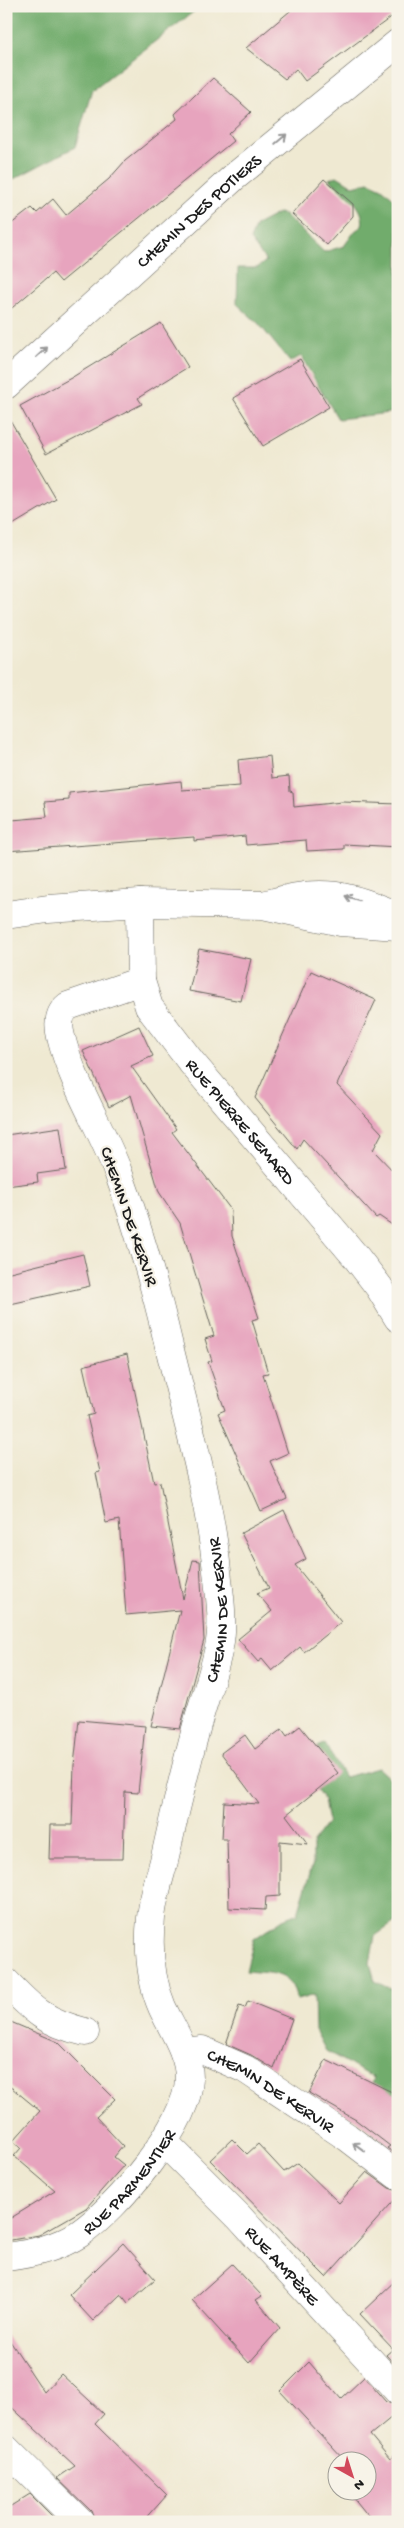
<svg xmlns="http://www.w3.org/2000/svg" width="404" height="2528" font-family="'Gochi Hand',sans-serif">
<rect width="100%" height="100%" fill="#f7f3e8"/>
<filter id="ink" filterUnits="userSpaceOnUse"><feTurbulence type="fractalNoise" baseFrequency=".02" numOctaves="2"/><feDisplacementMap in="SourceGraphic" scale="10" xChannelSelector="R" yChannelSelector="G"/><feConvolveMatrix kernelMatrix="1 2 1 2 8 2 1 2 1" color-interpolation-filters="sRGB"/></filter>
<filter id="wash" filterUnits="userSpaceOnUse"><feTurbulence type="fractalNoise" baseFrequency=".0096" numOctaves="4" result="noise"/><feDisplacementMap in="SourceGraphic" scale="20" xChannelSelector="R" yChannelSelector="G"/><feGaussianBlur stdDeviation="1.12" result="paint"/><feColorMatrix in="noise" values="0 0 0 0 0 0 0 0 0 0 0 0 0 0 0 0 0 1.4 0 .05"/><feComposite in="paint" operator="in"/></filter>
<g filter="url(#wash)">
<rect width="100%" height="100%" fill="#efe9d2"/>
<!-- forest -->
<g fill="#71ac6c" stroke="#466444">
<path d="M10,6H201L92,90L75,147L6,183V9Z"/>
<path d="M337,176L353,186L369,182L382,188L398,202V412L338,419L301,356L290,362L259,324L237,304L238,268H257L266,261L250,240L256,225L279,213L285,215L324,252L344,246L355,231L362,226C367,206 341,191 329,179Z"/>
<path d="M324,1743L345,1777L378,1768L394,1783L398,1799V1920L375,1936L370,1963L375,1981L398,1992V2106L361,2111L374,2078L326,2051L315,2030L314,1995L297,2000C291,1970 272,1974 246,1971L254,1939L283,1919L298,1913L313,1863V1842L328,1822L324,1800L298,1761Z"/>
</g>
<g id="blocks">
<!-- building -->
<g fill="#e7a4be">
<path d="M296,6H398V12L305,81L296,69L285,79L246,48Z"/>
<path d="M213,78L251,112L228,134L233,141L61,282L53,273L6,313V228L32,208L37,213L53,199L66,215L109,179L125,161L177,119L175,114Z"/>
<path d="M324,179L353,204V216L327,245L292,214Z"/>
<path d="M161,323L188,367L138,398L142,404L46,454L20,406L71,378Z"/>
<path d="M300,359L329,407L263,446L233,398Z"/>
<path d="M6,413L56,499L6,529Z"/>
<path d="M270,756L272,778L289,776L290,791L293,792L294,807L342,802L398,804V847L344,844V849L307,851L306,840L246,845L245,836L194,841V837L6,851V824L13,823L12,820L47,817L45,802L69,800V793L181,781L182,790L240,786L238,760Z"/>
<path d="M199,949L251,959L241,1001L189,991Z"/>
<path d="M311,971L376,1000L337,1085L382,1133L373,1150L398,1176V1229L379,1216L376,1218L303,1139L297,1149L255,1098Z"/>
<path d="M139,1026L153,1056L131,1066L176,1129L172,1132L231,1210L232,1236L259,1318L252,1320L268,1373L263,1374L288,1453L270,1461L287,1499L261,1511L218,1413L225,1410L208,1362L212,1361L205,1339L214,1336L180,1223L159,1192L131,1095L109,1107L83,1051Z"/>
<path d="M60,1127L66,1170L37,1174L38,1182L6,1186V1135Z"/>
<path d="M83,1254L90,1286L6,1305V1273Z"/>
<path d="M127,1354L154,1483L160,1482L183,1599L193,1560L200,1561L204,1640L180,1729L151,1726L180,1610L126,1615L119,1520L106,1523L96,1473L100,1472L87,1416L94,1414L83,1366Z"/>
<path d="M284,1510L306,1559L295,1565L341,1622L304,1652L300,1647L272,1671L262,1659L258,1662L238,1639L272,1611L257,1593L269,1588L241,1533Z"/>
<path d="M79,1720L145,1726L138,1793L125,1792L123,1859H49L50,1825H72L74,1765Z"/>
<path d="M300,1726L338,1773L286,1815L308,1844L280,1841V1896L266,1897L265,1910L229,1908L227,1839H222L224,1802L259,1804L221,1753L245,1735L255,1749L282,1729L287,1736Z"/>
<path d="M248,2001L292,2019L274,2069L251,2055L226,2044L239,2006L245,2008Z"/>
<path d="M6,2020L58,2042L115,2099L96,2117L123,2146L114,2157L124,2165L86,2208L39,2235L6,2241V2221L55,2191L14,2156L21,2148L13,2141L40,2111L6,2083Z"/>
<path d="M326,2060L398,2095V2156L387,2148L390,2146L356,2120L309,2093Z"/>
<path d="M232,2139L247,2154L258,2144L284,2172L298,2163L339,2203L367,2172L389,2188L398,2191V2196L326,2277L210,2160Z"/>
<path d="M123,2243L155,2279L128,2303L121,2294L93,2321L69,2295Z"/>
<path d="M232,2264L262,2296L256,2300L280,2328L249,2363L192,2300Z"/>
<path d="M398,2278V2368L386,2355L393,2349L360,2314Z"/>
<path d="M6,2335L44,2392L61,2374L104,2414L95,2424L167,2495L143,2522H95L91,2511L57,2478L75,2466L6,2402Z"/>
<path d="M309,2362L341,2399L364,2377L386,2402L398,2406V2412L370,2435L390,2459L398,2453V2522H373L349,2492L366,2490V2460H344L280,2391Z"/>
<path d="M30,2494L58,2522H6V2509Z"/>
</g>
</g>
</g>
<g filter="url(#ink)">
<use href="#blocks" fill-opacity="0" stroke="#66645c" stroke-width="1"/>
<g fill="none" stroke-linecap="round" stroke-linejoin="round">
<defs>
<g id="minor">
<path id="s1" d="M6,385L233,178L398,43"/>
<path id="s2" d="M140,903L141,981L149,1007L192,1063L356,1257L379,1287L398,1318"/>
<path d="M6,1982C34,2011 45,2022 85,2032"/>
<path id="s3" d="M184,2052L202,2050L245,2069L347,2137L398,2176"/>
<path id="s4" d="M164,2142L239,2217L398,2391"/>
<path id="s5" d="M6,2257C32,2254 57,2248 79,2234C116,2209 189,2124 189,2078C189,2053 172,2029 162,2007C150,1979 148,1948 151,1918C153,1897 160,1877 165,1857C175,1811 186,1766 198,1721C205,1697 214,1672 219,1647C224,1623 220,1596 217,1571C209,1495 187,1420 169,1346C155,1287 139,1229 118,1172C101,1127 73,1085 61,1037C58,1025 58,1014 68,1006L141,981"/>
<path d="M6,2449L80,2522"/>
</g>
<g id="tertiary">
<path d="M267,904C322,887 347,895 398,916"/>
<path d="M6,915L48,909L140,903L263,905L341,922L398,926"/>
</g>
</defs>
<!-- minor casing -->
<use href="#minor" stroke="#66645c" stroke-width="29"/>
<!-- tertiary casing -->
<use href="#tertiary" stroke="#66645c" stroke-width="29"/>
<!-- minor -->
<use href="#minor" stroke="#fff" stroke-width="28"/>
<!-- tertiary -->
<use href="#tertiary" stroke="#fff" stroke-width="28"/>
</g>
<!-- one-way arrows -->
<defs><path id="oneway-shaft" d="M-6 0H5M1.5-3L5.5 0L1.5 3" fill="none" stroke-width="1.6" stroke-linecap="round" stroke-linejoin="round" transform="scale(1.25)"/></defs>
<g stroke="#999">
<use href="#oneway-shaft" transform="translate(281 139) rotate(-40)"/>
<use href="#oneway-shaft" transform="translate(42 352) rotate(-42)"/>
<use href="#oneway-shaft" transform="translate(352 898) rotate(-163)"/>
<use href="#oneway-shaft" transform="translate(359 2147) rotate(-144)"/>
</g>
</g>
<g text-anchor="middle" stroke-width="4.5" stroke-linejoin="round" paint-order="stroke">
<!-- street labels -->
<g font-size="18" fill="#1c1c1c" stroke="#f7f3e8">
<text dy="6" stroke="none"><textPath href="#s1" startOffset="260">CHEMIN DES POTIERS</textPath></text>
<text dy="6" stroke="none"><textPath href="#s2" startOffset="252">RUE PIERRE SEMARD</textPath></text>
<text transform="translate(130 1216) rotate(71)" y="6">CHEMIN DE KERVIR</text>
<text dy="6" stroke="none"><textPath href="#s5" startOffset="756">CHEMIN DE KERVIR</textPath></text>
<text dy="6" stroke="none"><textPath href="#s3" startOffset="98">CHEMIN DE KERVIR</textPath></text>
<text dy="6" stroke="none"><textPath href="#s5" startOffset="150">RUE PARMENTIER</textPath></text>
<text dy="6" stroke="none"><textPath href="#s4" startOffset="171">RUE AMPÈRE</textPath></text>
</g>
</g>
<!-- margin -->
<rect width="404" height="2528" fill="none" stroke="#f7f3e8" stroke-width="25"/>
<!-- north arrow -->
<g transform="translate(352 2476) rotate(141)"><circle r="24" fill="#f7f3e8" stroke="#9f9d96"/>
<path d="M0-4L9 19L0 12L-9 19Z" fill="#d1495b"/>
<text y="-8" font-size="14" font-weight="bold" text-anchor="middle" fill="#1c1c1c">N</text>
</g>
</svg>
